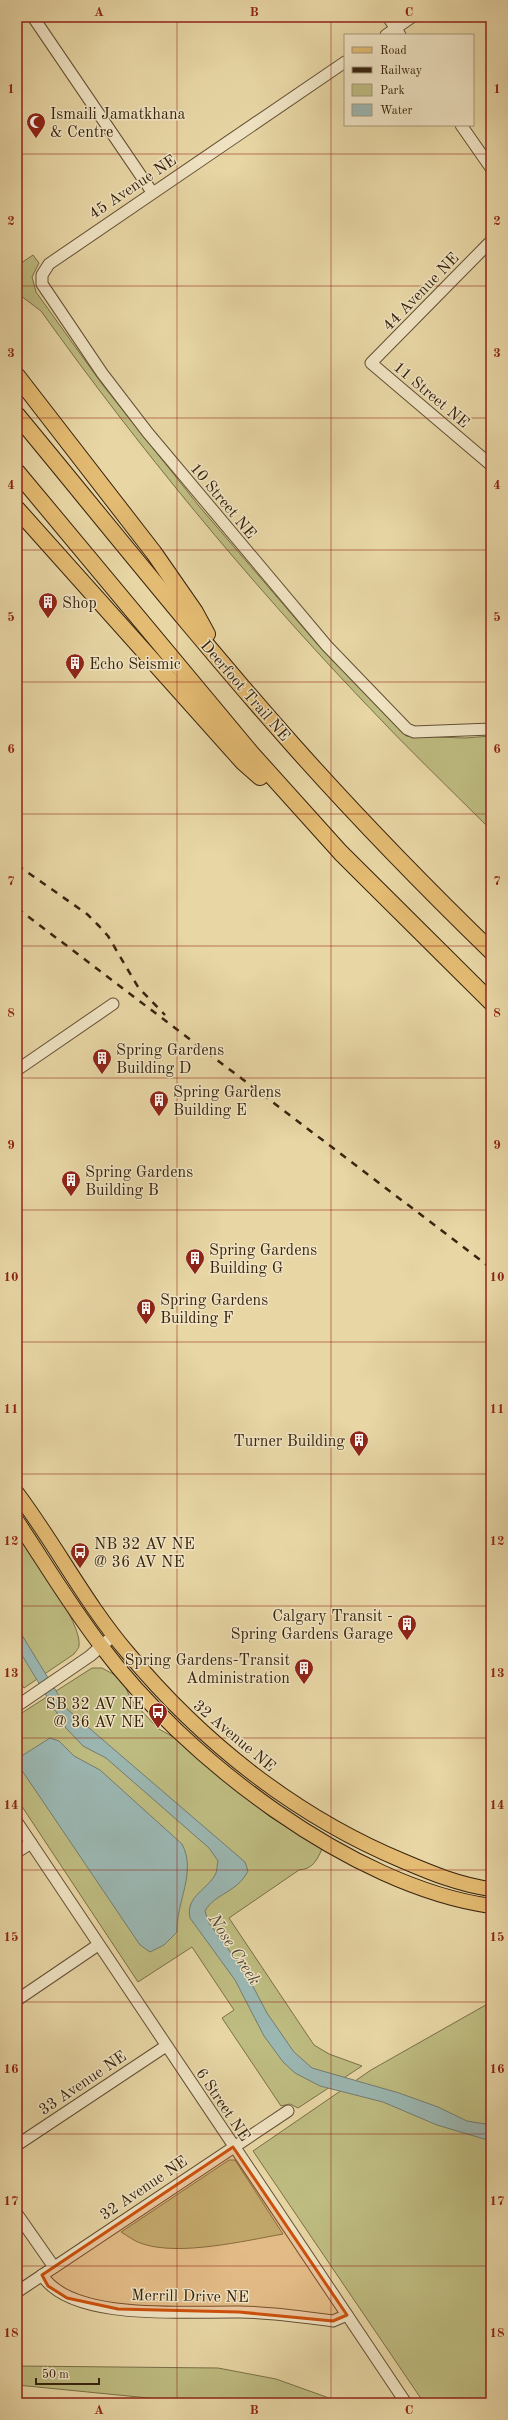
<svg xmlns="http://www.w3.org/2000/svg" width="508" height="2420" font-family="'Old Standard TT',serif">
<rect width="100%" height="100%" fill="#e8d6a5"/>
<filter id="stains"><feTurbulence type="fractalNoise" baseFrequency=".005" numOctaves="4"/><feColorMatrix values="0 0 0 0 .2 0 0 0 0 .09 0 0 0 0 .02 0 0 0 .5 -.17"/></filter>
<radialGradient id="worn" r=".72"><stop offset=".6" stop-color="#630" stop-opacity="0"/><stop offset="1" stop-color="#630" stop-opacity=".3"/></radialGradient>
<!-- green -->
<g fill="#bebc81" stroke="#7a7048">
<path d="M33,255L39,263L32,277L36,292L102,384L199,506L318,645L406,736L465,738L491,736V830C448,787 404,745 362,700C247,579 139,448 41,311L17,293V266Z"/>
<path d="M17,1532C30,1552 83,1624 79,1646C79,1648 76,1651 74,1654L24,1688L17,1677Z"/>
<path d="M92,1668H102L115,1675L126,1688L131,1700L159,1729L175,1738L211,1770L269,1816L322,1849C317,1860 313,1869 299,1870L229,1918L314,2045L329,2054L362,2066L298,2108L290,2104L281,2106L222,2018L234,2010L192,1947L138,1982L17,1799V1716Z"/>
<path d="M491,2002V2403H424L253,2151L371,2070Z"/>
<path d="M229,2160H235L283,2234C244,2241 180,2256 143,2244C135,2242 128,2236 121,2232Z"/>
<path d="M17,2366L218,2368L276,2379L343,2403H199L17,2385Z"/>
</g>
<!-- water -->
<g fill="#9bb7b2" stroke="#737c70">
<path d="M17,1627L67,1709L245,1862L248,1871C237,1893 215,1893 205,1911L209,1923L246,1973L267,2013L294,2052L312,2068L399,2093L438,2107L467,2121L491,2125V2141L437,2125L383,2102L320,2086L295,2073L283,2062L264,2036L235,1980L190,1918C185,1896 209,1889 216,1873C217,1870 217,1865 218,1861L209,1848L106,1758L83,1746L66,1728L17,1647Z"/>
<path d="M50,1738L59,1741L74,1756L100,1770L182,1844C197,1872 176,1902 177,1932L164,1945L150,1952L140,1945L21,1769L19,1761L20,1757Z"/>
</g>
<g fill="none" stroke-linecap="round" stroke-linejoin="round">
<defs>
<g id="minor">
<path d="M33,17L152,192"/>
<path d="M388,17L400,35"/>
<path d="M386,35L412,17"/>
<path d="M345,62L49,264L42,275V284L102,373L148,433L327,646L407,729L414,732L491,729"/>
<path d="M461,125L491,168"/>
<path d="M491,241L371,363L491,465"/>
<path d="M17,1070L113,1004"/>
<path d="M17,1706L90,1656L114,1635"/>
<path d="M17,1822L406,2403"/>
<path d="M17,1852L31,1843"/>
<path d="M17,2000L98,1945"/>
<path d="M17,2145L166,2046"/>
<path d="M17,2214L54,2267"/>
<path d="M42,2275C71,2322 189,2311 239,2312C270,2312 302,2317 333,2321L347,2315"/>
<path d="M17,2292L288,2111"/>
</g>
<g id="major">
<path d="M17,1493C56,1545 86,1604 128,1653C202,1742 295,1816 403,1861C431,1873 460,1885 491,1889"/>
<path d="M17,1521C45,1563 71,1607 102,1647C184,1757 352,1887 491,1906"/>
</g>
<g id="highway">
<path d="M17,376L154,553L195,612L207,634"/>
<path d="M17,415C108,525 197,637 292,744C356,816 422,884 491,951"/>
<path d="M17,472L251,753L341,853L491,1002"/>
<path d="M17,509L243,762L260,777"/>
</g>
</defs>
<!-- minor casing -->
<use href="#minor" stroke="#635034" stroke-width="13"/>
<!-- major casing -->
<use href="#major" stroke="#37230e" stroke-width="16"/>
<!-- highway casing -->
<use href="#highway" stroke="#37230e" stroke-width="18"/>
<!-- minor -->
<use href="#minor" stroke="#f0e4c4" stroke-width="11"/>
<!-- major -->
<use href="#major" stroke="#e4bb72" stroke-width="14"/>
<!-- highway -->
<use href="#highway" stroke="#e4bb72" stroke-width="16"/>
<!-- rail -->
<g stroke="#37230e" stroke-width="2.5" stroke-dasharray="7 7" stroke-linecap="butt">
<path d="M17,865L87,914L99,926L108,936L138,987L165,1015"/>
<path d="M17,908L491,1268"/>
</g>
</g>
<!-- marked area -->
<path fill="#cd510c" fill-opacity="0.2" stroke="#cd510c" stroke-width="3" stroke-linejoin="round" d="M233,2147L347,2315L333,2321L239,2312L118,2309L67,2298L48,2286L42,2275Z"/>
<!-- grid -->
<path fill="none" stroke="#8f2418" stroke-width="1" stroke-opacity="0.55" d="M177,17V2403M331,17V2403M17,154H491M17,286H491M17,418H491M17,550H491M17,682H491M17,814H491M17,946H491M17,1078H491M17,1210H491M17,1342H491M17,1474H491M17,1606H491M17,1738H491M17,1870H491M17,2002H491M17,2134H491M17,2266H491"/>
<!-- icons -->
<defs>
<symbol id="mosque-pin" viewBox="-11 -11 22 30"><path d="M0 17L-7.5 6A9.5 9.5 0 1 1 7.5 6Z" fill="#8f2418" stroke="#f0e4c4"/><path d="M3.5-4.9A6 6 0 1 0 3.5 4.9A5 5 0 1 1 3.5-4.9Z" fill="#fff"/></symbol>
<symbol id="building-pin" viewBox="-11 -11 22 30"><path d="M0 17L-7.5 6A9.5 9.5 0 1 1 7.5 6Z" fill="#8f2418" stroke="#f0e4c4"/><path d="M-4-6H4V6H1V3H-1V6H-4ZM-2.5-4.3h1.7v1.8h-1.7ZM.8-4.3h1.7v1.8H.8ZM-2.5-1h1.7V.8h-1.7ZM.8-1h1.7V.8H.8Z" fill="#fff"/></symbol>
<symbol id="bus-pin" viewBox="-11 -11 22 30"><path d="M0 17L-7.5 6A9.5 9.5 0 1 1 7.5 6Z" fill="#8f2418" stroke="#f0e4c4"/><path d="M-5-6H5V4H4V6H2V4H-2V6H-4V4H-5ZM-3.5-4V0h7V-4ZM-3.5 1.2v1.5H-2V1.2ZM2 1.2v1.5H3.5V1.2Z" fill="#fff"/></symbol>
</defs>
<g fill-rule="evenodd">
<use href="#mosque-pin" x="25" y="111" width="22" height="30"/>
<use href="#building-pin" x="37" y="591" width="22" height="30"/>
<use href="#building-pin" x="64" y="652" width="22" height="30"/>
<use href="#building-pin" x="91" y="1047" width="22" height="30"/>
<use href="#building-pin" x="148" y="1089" width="22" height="30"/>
<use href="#building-pin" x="60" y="1169" width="22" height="30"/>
<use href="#building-pin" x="184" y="1247" width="22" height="30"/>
<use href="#building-pin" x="135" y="1297" width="22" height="30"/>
<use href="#building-pin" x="348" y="1429" width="22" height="30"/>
<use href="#bus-pin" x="69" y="1541" width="22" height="30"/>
<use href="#building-pin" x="396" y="1613" width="22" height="30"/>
<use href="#building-pin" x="293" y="1657" width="22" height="30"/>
<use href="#bus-pin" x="147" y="1701" width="22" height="30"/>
</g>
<g text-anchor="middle" stroke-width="3" stroke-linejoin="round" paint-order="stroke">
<!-- poi labels -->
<g font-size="16" fill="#37230e" stroke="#f0e4c4" text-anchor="start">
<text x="50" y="119">Ismaili Jamatkhana<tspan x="50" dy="18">&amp; Centre</tspan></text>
<text x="62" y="608">Shop</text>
<text x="89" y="669">Echo Seismic</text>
<text x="116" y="1055">Spring Gardens<tspan x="116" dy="18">Building D</tspan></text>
<text x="173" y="1097">Spring Gardens<tspan x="173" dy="18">Building E</tspan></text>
<text x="85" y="1177">Spring Gardens<tspan x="85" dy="18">Building B</tspan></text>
<text x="209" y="1255">Spring Gardens<tspan x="209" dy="18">Building G</tspan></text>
<text x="160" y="1305">Spring Gardens<tspan x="160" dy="18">Building F</tspan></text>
<text x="345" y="1446" text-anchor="end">Turner Building</text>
<text x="94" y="1549">NB 32 AV NE<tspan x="94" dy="18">@ 36 AV NE</tspan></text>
<text x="393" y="1621" text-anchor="end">Calgary Transit -<tspan x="393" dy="18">Spring Gardens Garage</tspan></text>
<text x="290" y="1665" text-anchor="end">Spring Gardens-Transit<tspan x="290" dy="18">Administration</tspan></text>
<text x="144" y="1709" text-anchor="end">SB 32 AV NE<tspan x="144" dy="18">@ 36 AV NE</tspan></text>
</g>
<!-- street labels -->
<g font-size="16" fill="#37230e" stroke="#f0e4c4">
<text transform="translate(132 186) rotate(-34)" y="6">45 Avenue NE</text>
<text transform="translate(420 291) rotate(-46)" y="6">44 Avenue NE</text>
<text transform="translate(432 394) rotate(40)" y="6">11 Street NE</text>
<text transform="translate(224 500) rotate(50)" y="6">10 Street NE</text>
<text transform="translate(246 690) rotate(49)" y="6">Deerfoot Trail NE</text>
<text transform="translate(235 1735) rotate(40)" y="6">32 Avenue NE</text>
<text transform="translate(82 2082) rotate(-34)" y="6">33 Avenue NE</text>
<text transform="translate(224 2104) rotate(56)" y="6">6 Street NE</text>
<text transform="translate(143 2187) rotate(-34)" y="6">32 Avenue NE</text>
<text transform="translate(190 2295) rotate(1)" y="6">Merrill Drive NE</text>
</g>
<!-- water labels -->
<g font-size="17" font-style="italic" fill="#504837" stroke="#f0e4c4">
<text transform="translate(235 1949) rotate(57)" y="6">Nose Creek</text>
</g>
</g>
<!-- margin -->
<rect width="508" height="2420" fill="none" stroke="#e8d6a5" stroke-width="44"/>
<!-- legend -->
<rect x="344" y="34" width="130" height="92" fill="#f0e4c4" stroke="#a6977b"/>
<rect x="352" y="47" width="20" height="6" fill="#e4bb72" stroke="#a6977b"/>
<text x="380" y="54" font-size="12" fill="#37230e">Road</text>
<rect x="352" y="67" width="20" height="6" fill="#37230e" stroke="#a6977b"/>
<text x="380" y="74" font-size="12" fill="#37230e">Railway</text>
<rect x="352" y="84" width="20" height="12" fill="#bebc81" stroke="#a6977b"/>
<text x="380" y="94" font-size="12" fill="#37230e">Park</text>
<rect x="352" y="104" width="20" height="12" fill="#9bb7b2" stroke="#a6977b"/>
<text x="380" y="114" font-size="12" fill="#37230e">Water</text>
<!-- scale -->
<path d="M36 2378v6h63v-6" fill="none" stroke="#37230e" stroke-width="2"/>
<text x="42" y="2378" font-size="12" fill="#37230e" stroke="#f0e4c4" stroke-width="3" paint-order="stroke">50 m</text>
<rect x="22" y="22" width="464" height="2376" fill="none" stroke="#8f2418" stroke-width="1.5"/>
<g font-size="13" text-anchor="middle" font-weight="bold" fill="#8f2418">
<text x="99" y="16">A</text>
<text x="254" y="16">B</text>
<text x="409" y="16">C</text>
<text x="11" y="93">1</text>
<text x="497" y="93">1</text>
<text x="11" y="225">2</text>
<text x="497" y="225">2</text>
<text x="11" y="357">3</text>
<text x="497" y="357">3</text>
<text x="11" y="489">4</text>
<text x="497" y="489">4</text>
<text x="11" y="621">5</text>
<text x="497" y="621">5</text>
<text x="11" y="753">6</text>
<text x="497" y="753">6</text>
<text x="11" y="885">7</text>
<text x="497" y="885">7</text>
<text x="11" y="1017">8</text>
<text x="497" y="1017">8</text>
<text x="11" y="1149">9</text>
<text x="497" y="1149">9</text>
<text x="11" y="1281">10</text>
<text x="497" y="1281">10</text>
<text x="11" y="1413">11</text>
<text x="497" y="1413">11</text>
<text x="11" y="1545">12</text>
<text x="497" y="1545">12</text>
<text x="11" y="1677">13</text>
<text x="497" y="1677">13</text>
<text x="11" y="1809">14</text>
<text x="497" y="1809">14</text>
<text x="11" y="1941">15</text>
<text x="497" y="1941">15</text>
<text x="11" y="2073">16</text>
<text x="497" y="2073">16</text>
<text x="11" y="2205">17</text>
<text x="497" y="2205">17</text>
<text x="11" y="2337">18</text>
<text x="497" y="2337">18</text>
<text x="99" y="2414">A</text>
<text x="254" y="2414">B</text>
<text x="409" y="2414">C</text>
</g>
<rect width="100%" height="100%" filter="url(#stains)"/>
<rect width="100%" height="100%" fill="url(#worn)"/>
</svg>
